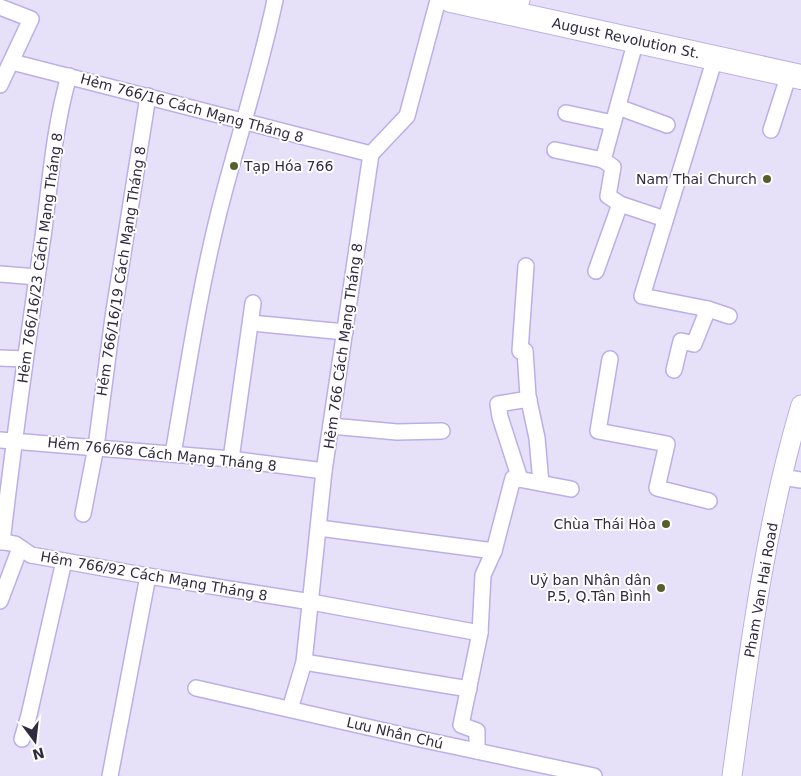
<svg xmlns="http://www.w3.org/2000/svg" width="801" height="776" font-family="'DejaVu Sans',sans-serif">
<rect width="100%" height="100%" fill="#e6e1f9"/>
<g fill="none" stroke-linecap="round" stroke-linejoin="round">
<defs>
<g id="minor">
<path d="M0,7L31,19L0,85"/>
<path d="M636,40L603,160L613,167L608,196L620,204L665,219V221"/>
<path d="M715,58L642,296L708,309L729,316"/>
<path d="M12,62L371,154"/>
<path d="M618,107L667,125"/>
<path d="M566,113L613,123"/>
<path d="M771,130L789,74"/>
<path d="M555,150L603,160"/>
<path d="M596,271L620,204"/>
<path d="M0,274L37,277"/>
<path d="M251,323L345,332"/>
<path d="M520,351L526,266"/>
<path d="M525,351L528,396L537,438L541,483"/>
<path d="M0,358L25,359"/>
<path d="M610,359L598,431L667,444L657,488L709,501"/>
<path d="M674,370L681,341L694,344L708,309"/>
<path d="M331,426L397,432L442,431"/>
<path d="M0,440L231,459L324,471"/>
<path d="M173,454C187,373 199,292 219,212C237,141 260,72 275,0"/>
<path d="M231,459L253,303"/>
<path d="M782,477L801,480"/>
<path d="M520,479L500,417L498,404L529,399"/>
<path d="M83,514L96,447L113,317L148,96"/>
<path d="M319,528L494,551"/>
<path d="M0,541L15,544L31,555L148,576L311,602L480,633"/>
<path d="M2,542C14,440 28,338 43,237C50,184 54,127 69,76"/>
<path d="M0,601L20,548"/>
<path d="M304,662L469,689"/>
<path d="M196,688L420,739L594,776"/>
<path d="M290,709L304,662L324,471L371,154L407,116L438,0"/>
<path d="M22,739L29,715L64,561"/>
<path d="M477,751V731L461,725L480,633L483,575L494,551L513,478L571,489"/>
<path d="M110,776L148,576"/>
</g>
<g id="tertiary">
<path d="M491,10L520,0"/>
<path d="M732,776C749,652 765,526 801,405"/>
</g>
<path id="primary" d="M451,0L801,77"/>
</defs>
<!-- minor casing -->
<use href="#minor" stroke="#bdaee7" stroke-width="18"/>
<!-- tertiary casing -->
<use href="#tertiary" stroke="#bdaee7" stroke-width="21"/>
<!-- primary casing -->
<use href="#primary" stroke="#bdaee7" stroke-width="26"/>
<!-- minor -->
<use href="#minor" stroke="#fff" stroke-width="15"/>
<!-- tertiary -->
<use href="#tertiary" stroke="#fff" stroke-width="19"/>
<!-- primary -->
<use href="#primary" stroke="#fff" stroke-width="24"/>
</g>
<!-- markers -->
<g fill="#565e2d" stroke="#fff" stroke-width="2">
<circle cx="234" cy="166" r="5"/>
<circle cx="767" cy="179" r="5"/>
<circle cx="666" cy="524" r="5"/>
<circle cx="661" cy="588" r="5"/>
</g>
<g text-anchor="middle" stroke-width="4" stroke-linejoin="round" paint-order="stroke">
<!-- street labels -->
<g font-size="14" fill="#312a41" stroke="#fff">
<text transform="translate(626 38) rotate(12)" y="5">August Revolution St.</text>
<text transform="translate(192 108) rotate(15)" y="5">Hẻm 766/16 Cách Mạng Tháng 8</text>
<text transform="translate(40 258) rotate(-82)" y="5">Hẻm 766/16/23 Cách Mạng Tháng 8</text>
<text transform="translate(121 271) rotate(-81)" y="5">Hẻm 766/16/19 Cách Mạng Tháng 8</text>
<text transform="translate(343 346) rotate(-82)" y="5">Hẻm 766 Cách Mạng Tháng 8</text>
<text transform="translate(162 454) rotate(6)" y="5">Hẻm 766/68 Cách Mạng Tháng 8</text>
<text transform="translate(154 576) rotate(10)" y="5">Hẻm 766/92 Cách Mạng Tháng 8</text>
<text transform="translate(761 590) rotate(-80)" y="5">Pham Van Hai Road</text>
<text transform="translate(395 733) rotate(13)" y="5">Lưu Nhân Chú</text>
</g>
<!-- poi labels -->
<g font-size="14" fill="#312a41" stroke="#fff" text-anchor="end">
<text x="244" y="171" text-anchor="start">Tạp Hóa 766</text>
<text x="757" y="184">Nam Thai Church</text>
<text x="656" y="529">Chùa Thái Hòa</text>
<text x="651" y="585">Uỷ ban Nhân dân<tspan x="651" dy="16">P.5, Q.Tân Bình</tspan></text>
</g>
</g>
<!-- north arrow -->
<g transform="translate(35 741) rotate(165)" stroke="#ffffff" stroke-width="4" paint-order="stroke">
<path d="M0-4L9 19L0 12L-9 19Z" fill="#312a41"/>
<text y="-8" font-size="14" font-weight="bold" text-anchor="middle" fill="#312a41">N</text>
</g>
</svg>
